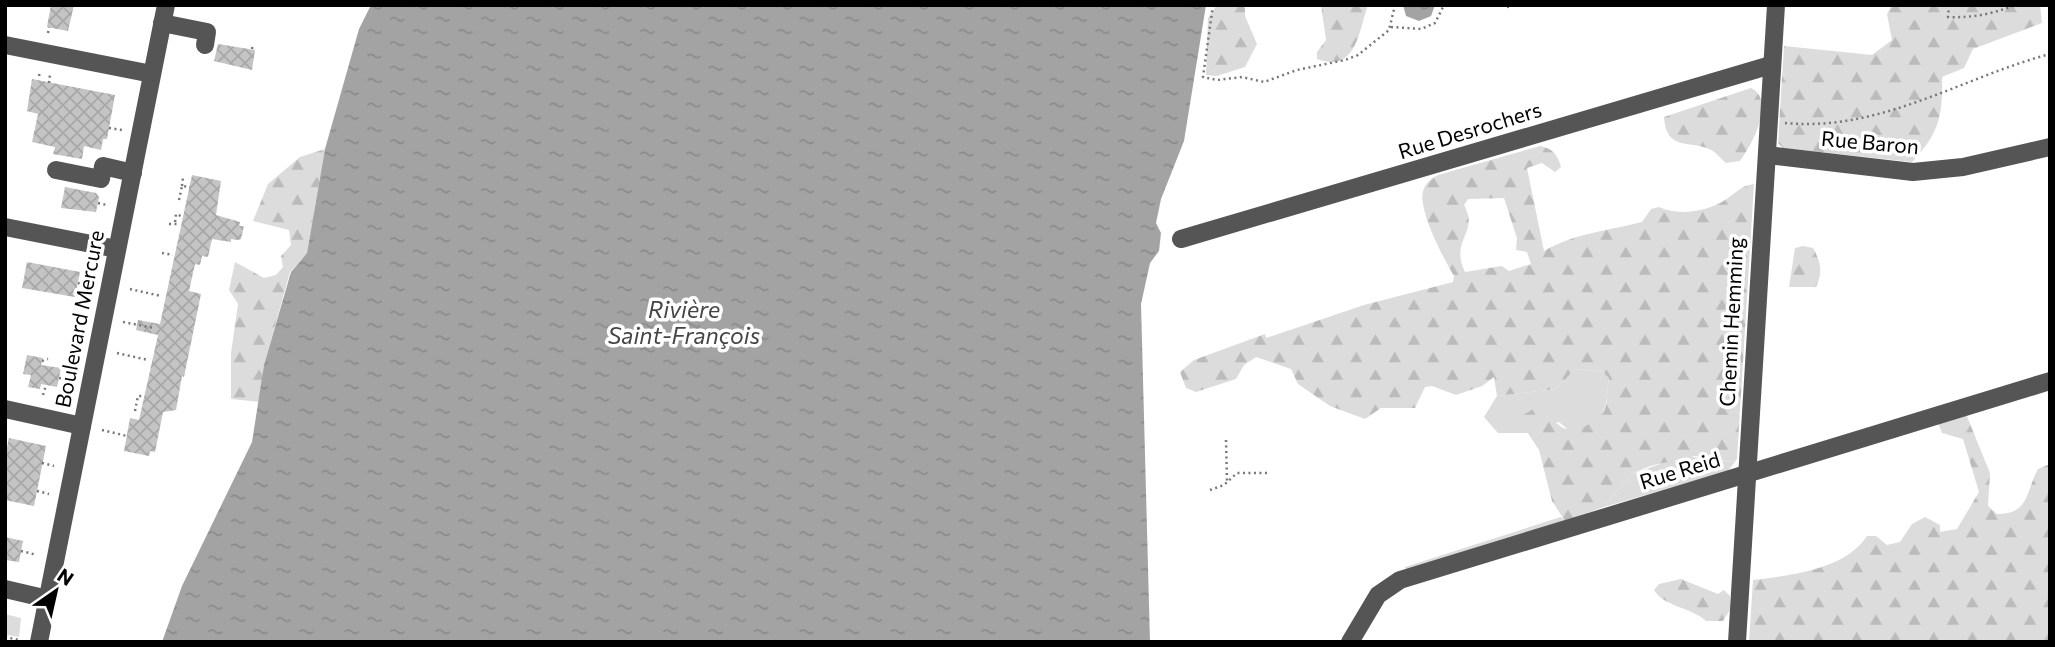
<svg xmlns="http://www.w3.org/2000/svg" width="2055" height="647" font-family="Commissioner,sans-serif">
<defs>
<pattern id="forest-firs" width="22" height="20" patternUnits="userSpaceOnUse" patternTransform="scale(1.75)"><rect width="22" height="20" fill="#dcdcdc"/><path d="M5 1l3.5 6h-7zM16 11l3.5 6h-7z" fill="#bbb"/></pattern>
<pattern id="water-ripples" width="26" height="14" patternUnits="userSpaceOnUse" patternTransform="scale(1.75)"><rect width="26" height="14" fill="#a3a3a3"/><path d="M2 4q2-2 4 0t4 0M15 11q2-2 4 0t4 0" fill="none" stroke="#8b8b8b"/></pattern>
<pattern id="building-cross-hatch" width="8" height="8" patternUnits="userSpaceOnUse" patternTransform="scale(1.75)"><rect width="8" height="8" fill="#c4c4c4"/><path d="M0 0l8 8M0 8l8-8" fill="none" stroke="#a7a7a7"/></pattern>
</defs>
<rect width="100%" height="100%" fill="#fff"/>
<!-- grass -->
<g fill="#dcdcdc">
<path d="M1575,369L1603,372L1609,377C1606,404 1608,429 1571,432L1559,422L1528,429L1530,433H1498L1484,417L1497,396L1556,389Z"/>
<path d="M1684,456L1733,462L1737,459L1728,471L1604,507L1631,474Z"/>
<path d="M1561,517L1565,521L1406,570L1405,567Z"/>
<path d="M5,614L21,618L19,637L7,635Z"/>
</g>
<!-- forest -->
<g fill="url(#forest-firs)" fill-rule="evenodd">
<path d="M1217,5H1245V16L1257,44L1245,67L1217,76L1206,75L1208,18Z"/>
<path d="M1321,5H1368C1359,29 1357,74 1317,59V52L1326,40Z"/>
<path d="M1892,5H2040L2042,23L1973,49L1964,68L1942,77C1943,116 1939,133 1912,162L1783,148L1778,143L1784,46L1872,55L1892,40L1887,14Z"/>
<path d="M1751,88C1776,100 1752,145 1740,161L1726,163C1721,159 1715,151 1709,149C1689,140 1666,151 1664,117Z"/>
<path d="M1540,146C1552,148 1558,155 1561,167L1555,172L1542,163L1527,168L1544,251C1575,233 1607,231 1642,222L1651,209L1659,207C1678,216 1707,212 1725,200C1736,193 1740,186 1754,184L1737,459L1733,462L1695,456L1650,466L1631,474L1604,507L1565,521L1552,501L1539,450L1518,418L1535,408L1563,428L1577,431C1612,412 1604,414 1609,378L1603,372L1575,369L1556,389L1497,396L1494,377L1482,386L1456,395L1432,386L1425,387L1415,408H1381L1365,419L1330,406L1298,384L1291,369L1256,357L1244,365L1236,379L1196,392L1186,388L1180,372L1194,360L1265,334L1266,338L1364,305L1453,282L1454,276C1444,259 1418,211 1423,191C1426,182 1431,179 1438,175ZM1504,198L1517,238L1516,250L1527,252L1531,264L1509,271L1502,266L1465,272C1449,239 1480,233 1464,205L1468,199Z"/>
<path d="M325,149L307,253L290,272L264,365L260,402L231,399V353L238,304L229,290L235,262L264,278L276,275L283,267L281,256L291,245L289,230L253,221L268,184L300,157Z"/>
<path d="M1803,246L1813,248C1821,262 1823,272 1816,287H1789L1795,248Z"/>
<path d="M1966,414L1990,473L1988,506L1997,514C2029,514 2025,494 2038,469L2050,464V642H1749L1753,580C1791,575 1845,570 1867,536H1876L1887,545L1900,542L1912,524L1925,517L1940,525V532L1957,529L1979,492L1963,439L1942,433L1938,423Z"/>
<path d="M1681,579L1718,594L1724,590L1730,596V610L1723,621H1706C1691,607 1664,607 1654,590L1659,584Z"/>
</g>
<!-- water -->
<g fill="url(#water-ripples)">
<path d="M371,5H1206L1184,141L1161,199L1156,223L1161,233L1159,251L1150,263L1141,304L1150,642H162L182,586L252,442L264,365L291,272L307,253L325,149L359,29Z"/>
<path d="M1403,5H1435L1431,16L1419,21L1406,16Z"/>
</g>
<!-- building -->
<g fill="url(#building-cross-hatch)">
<path d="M51,5H74L68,31L47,27Z"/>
<path d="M218,44L255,50L252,70L214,61Z"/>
<path d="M32,79L115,95L107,139H103L101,150L84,146L82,159L53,154L55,147L32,142L38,114L27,111Z"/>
<path d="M192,175L221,181L216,215L240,222L239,226H244L241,239L238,240L231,239V242L212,239L208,257L202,256L200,265L195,264L189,291L201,294L184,377L182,376L176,410L163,412L155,452L150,451L149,456L124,451L130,418L139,420L158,335L136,330L138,320L160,324Z"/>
<path d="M65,187L96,193L99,197L96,212L61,208Z"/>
<path d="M27,262L80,272L75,297L22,288Z"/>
<path d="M27,355L43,358L41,365L61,368L57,387L41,384L40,389L28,387L31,375L23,374Z"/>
<path d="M9,438L46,446L34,506L5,500V457Z"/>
<path d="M5,537L23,541L19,562L5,560Z"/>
</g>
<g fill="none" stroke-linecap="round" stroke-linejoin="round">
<!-- path -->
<g stroke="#777" stroke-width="2.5" stroke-dasharray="2 3.5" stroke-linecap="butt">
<path d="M1213,5L1203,77L1217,80L1242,77L1264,82L1297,70L1345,60L1358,55L1389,30L1395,5"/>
<path d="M1949,5L1948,17C1973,18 1992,14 2015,5"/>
<path d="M1507,7L1515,5"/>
<path d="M1391,27L1421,29L1435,23L1444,5"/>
<path d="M48,33L49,27"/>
<path d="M252,49L253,44"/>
<path d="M39,76L40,72"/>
<path d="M49,83L50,74"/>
<path d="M1785,123C1881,132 1960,78 2050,54"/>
<path d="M109,128L122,130"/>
<path d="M182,186L183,177"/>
<path d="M179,200L182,186L190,187"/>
<path d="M98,203L107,205"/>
<path d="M175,222L176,214L181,216"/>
<path d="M169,224H180"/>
<path d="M162,253L173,255"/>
<path d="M78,283L91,286"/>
<path d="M130,289L161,296"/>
<path d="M123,322L154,328"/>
<path d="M117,353L148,360"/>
<path d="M42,361L48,359"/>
<path d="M59,378L72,380"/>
<path d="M43,395L46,385"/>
<path d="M135,411L138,396H143"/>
<path d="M102,430L127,436"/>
<path d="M1226,440L1227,481"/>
<path d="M5,453H6"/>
<path d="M42,463L54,466"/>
<path d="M1210,490L1224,485L1237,473H1267"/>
<path d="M37,491L49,494"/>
<path d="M21,551L37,555"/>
<path d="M5,637L19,640"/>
</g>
<!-- minor -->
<g stroke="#555" stroke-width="18">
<path d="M162,23L207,32L205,45"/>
<path d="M5,45L152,74"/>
<path d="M1767,155L1913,172L1963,167L2050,147"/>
<path d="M56,170L101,179L103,166L133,173"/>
<path d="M5,227L117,249"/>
<path d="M1181,239L1771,65"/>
<path d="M5,409L82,426"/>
<path d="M5,589L48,599"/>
<path d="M39,642L166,5"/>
<path d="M1350,642L1378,595L1400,580L2050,381"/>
<path d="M1737,642L1776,5"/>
</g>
</g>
<g text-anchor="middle" stroke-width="7" stroke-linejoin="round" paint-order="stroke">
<!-- street labels -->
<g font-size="21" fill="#000" stroke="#fff">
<text transform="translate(1470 131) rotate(-17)" y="7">Rue Desrochers</text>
<text transform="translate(1870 143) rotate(5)" y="7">Rue Baron</text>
<text transform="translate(80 319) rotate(-79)" y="7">Boulevard Mercure</text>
<text transform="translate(1732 322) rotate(-87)" y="7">Chemin Hemming</text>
<text transform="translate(1680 471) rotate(-17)" y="7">Rue Reid</text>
</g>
<!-- water labels -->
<g font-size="23" font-style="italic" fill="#444" stroke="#fff">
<text x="684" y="318">Rivière<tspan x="684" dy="26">Saint-François</tspan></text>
</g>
</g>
<!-- border -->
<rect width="2055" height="647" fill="none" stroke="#000000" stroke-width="14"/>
<!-- north arrow -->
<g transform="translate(56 591) rotate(34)" stroke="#ffffff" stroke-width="5" paint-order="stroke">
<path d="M0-5L12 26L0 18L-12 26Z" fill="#000000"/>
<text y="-10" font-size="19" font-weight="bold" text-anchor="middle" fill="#000000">N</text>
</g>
</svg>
